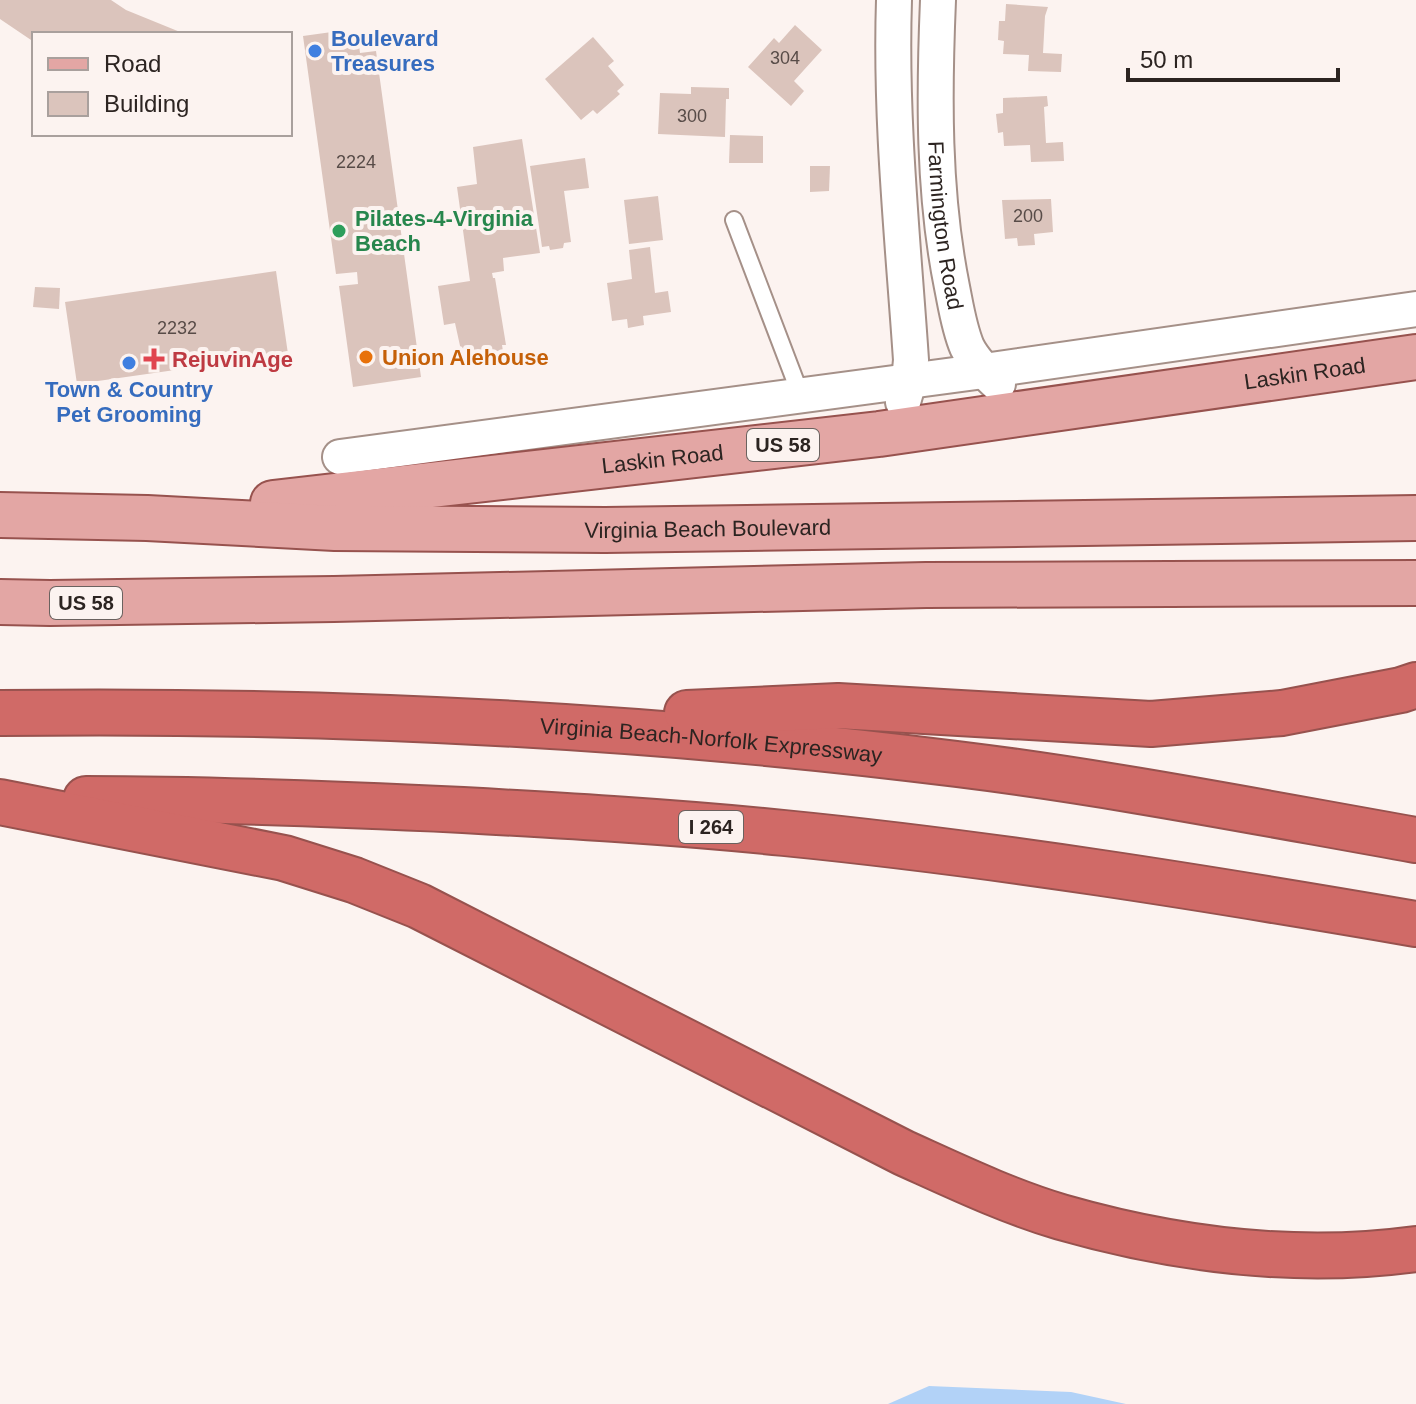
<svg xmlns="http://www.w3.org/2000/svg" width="1416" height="1404" font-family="Arial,sans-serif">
<rect width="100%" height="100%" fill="#fcf3f0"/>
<!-- water -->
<path fill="#b2d2f7" d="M929,1386L1071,1392L1126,1404H888Z"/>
<!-- building -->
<g fill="#dbc4bc">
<path d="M0,0H111L126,10L185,34H34V42L0,19Z"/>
<path d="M1006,4L1048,7L1045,16L1043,53L1062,54L1061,72L1028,71L1029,55L1003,54L1004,41L998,40L999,21H1005Z"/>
<path d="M795,25L822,50L794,81L804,91L791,106L748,67L774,38L779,43Z"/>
<path d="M339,31L340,40L358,38L360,53L376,51L421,377L353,387L339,286L358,284L357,272L336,274L303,36Z"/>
<path d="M593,37L614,61L608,66L624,85L617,91L620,94L597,114L593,110L581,120L545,79Z"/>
<path d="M691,87L729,88V99H726L725,137L658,134L660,93L691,94Z"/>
<path d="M1047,96L1048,106L1044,107L1046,143L1063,142L1064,161L1031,162L1030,145L1004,146L1003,132L998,133L996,114L1003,113V98Z"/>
<path d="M730,135L763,136V163H729Z"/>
<path d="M522,139L540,253L503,258L504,271L492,273L493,278H495L506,345H502L504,358L464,364L455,323L444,325L438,286L470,281L457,187L477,184L473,147Z"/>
<path d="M585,158L589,188L564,191L571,242L564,243L563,248L550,250L549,246L542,247L530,166Z"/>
<path d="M810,166H830L829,191L810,192Z"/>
<path d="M658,196L663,240L629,244L624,200Z"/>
<path d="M1051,199L1053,232L1034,234L1035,245L1018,246L1017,238L1005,239L1002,200Z"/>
<path d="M650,247L655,293L668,291L671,312L643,316L644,325L628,328L627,319L612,321L607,283L632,279L629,250Z"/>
<path d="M276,271L288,354L190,368L188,355L173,357L175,370L77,384L65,302Z"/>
<path d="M35,287L60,288L59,309L33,307Z"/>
</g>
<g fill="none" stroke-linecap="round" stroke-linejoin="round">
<defs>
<path id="lane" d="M734,220L801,396"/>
<g id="street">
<path d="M894,0C890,120 903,241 911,360L909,381L903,402"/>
<path id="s1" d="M938,0C934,95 933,193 952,287C956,307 959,328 967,347C974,361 986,373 998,384"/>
<path d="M340,457L984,371L1416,309"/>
</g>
<g id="primary">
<path id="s2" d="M273,503L879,434L1416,357"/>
<path id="s3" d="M0,515L147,518L335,528L605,530L1416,518"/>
<path d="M0,602L50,603L334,599L926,585L1416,583"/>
</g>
<g id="highway">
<path id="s4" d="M0,713C320,709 640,724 957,764C1111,783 1263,813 1416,840"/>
<path d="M687,713L838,706L1151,724L1282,713L1401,690L1416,685"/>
<path d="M86,799C212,799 337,804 463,810C570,816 677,822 784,833C996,854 1206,888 1416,924"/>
<path d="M0,802L284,858L354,880L419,906L904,1153C955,1176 1007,1201 1061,1217C1176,1250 1297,1265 1416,1249"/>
</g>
</defs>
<!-- lane casing -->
<use href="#lane" stroke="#a59088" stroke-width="20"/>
<!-- street casing -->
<use href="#street" stroke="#a59088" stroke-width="38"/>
<!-- primary casing -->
<use href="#primary" stroke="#97524e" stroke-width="48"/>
<!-- highway casing -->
<use href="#highway" stroke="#97524e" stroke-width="48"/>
<!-- lane -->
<use href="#lane" stroke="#fff" stroke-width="16"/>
<!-- street -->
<use href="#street" stroke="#fff" stroke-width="34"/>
<!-- primary -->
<use href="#primary" stroke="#e3a6a4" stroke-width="44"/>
<!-- highway -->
<use href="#highway" stroke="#d06a67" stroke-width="44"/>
</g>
<!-- markers -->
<g fill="#3f7fe0" stroke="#fcf3f0" stroke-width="3">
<circle cx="315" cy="51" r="8"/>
<circle cx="129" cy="363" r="8"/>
</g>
<circle fill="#2e9e5b" stroke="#fcf3f0" stroke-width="3" cx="339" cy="231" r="8"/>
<circle fill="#e8710a" stroke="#fcf3f0" stroke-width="3" cx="366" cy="357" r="8"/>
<path fill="#e0444e" stroke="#fcf3f0" stroke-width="3" d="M150 347h8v8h8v8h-8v8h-8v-8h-8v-8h8z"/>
<g text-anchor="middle" stroke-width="8" stroke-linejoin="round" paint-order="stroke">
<!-- number labels -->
<g font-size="18" fill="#584c48">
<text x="785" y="64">304</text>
<text x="692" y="122">300</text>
<text x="356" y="168">2224</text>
<text x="1028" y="222">200</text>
<text x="177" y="334">2232</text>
</g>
<!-- shield labels -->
<g fill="#fcf3f0" stroke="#6a625f" stroke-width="2">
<rect x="747" y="429" width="72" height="32" rx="6"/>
<rect x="50" y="587" width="72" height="32" rx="6"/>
<rect x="679" y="811" width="64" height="32" rx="6"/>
</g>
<g font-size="20" font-weight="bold" fill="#2c2421">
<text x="783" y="452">US 58</text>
<text x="86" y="610">US 58</text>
<text x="711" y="834">I 264</text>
</g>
<!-- shop labels -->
<g font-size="22" font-weight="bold" fill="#366cbe" stroke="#fcf3f0" text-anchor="start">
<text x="331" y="46">Boulevard<tspan x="331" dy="25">Treasures</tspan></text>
<text x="129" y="397" text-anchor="middle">Town &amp; Country<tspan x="129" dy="25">Pet Grooming</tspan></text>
</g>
<!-- leisure labels -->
<g font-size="22" font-weight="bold" fill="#27864d" stroke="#fcf3f0" text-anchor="start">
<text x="355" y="226">Pilates-4-Virginia<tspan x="355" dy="25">Beach</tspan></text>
</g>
<!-- street labels -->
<g font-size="22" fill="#2c2421" stroke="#fcf3f0">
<text dy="8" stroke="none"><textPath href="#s1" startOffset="226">Farmington Road</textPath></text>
<text dy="8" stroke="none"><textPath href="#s2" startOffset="1040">Laskin Road</textPath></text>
<text dy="8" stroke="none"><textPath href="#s2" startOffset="392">Laskin Road</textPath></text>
<text dy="8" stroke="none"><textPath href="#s3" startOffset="708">Virginia Beach Boulevard</textPath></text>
<text dy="8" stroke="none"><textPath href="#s4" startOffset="712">Virginia Beach-Norfolk Expressway</textPath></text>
</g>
<!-- food labels -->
<g font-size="22" font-weight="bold" fill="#c56008" stroke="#fcf3f0" text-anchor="start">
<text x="382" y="365">Union Alehouse</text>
</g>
<!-- health labels -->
<g font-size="22" font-weight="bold" fill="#be3a42" stroke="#fcf3f0" text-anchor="start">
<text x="172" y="367">RejuvinAge</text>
</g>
</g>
<!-- legend -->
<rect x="32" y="32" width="260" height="104" fill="#fcf3f0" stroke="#a9a09d" stroke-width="2"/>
<rect x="48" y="58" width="40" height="12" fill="#e3a6a4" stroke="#a9a09d" stroke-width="2"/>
<text x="104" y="72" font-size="24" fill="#2c2421">Road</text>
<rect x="48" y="92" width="40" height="24" fill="#dbc4bc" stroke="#a9a09d" stroke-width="2"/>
<text x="104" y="112" font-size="24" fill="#2c2421">Building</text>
<!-- scale -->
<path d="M1128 68v12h210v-12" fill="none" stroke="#2c2421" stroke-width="4"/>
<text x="1140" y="68" font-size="24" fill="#2c2421" stroke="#fcf3f0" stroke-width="6" paint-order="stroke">50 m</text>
</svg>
